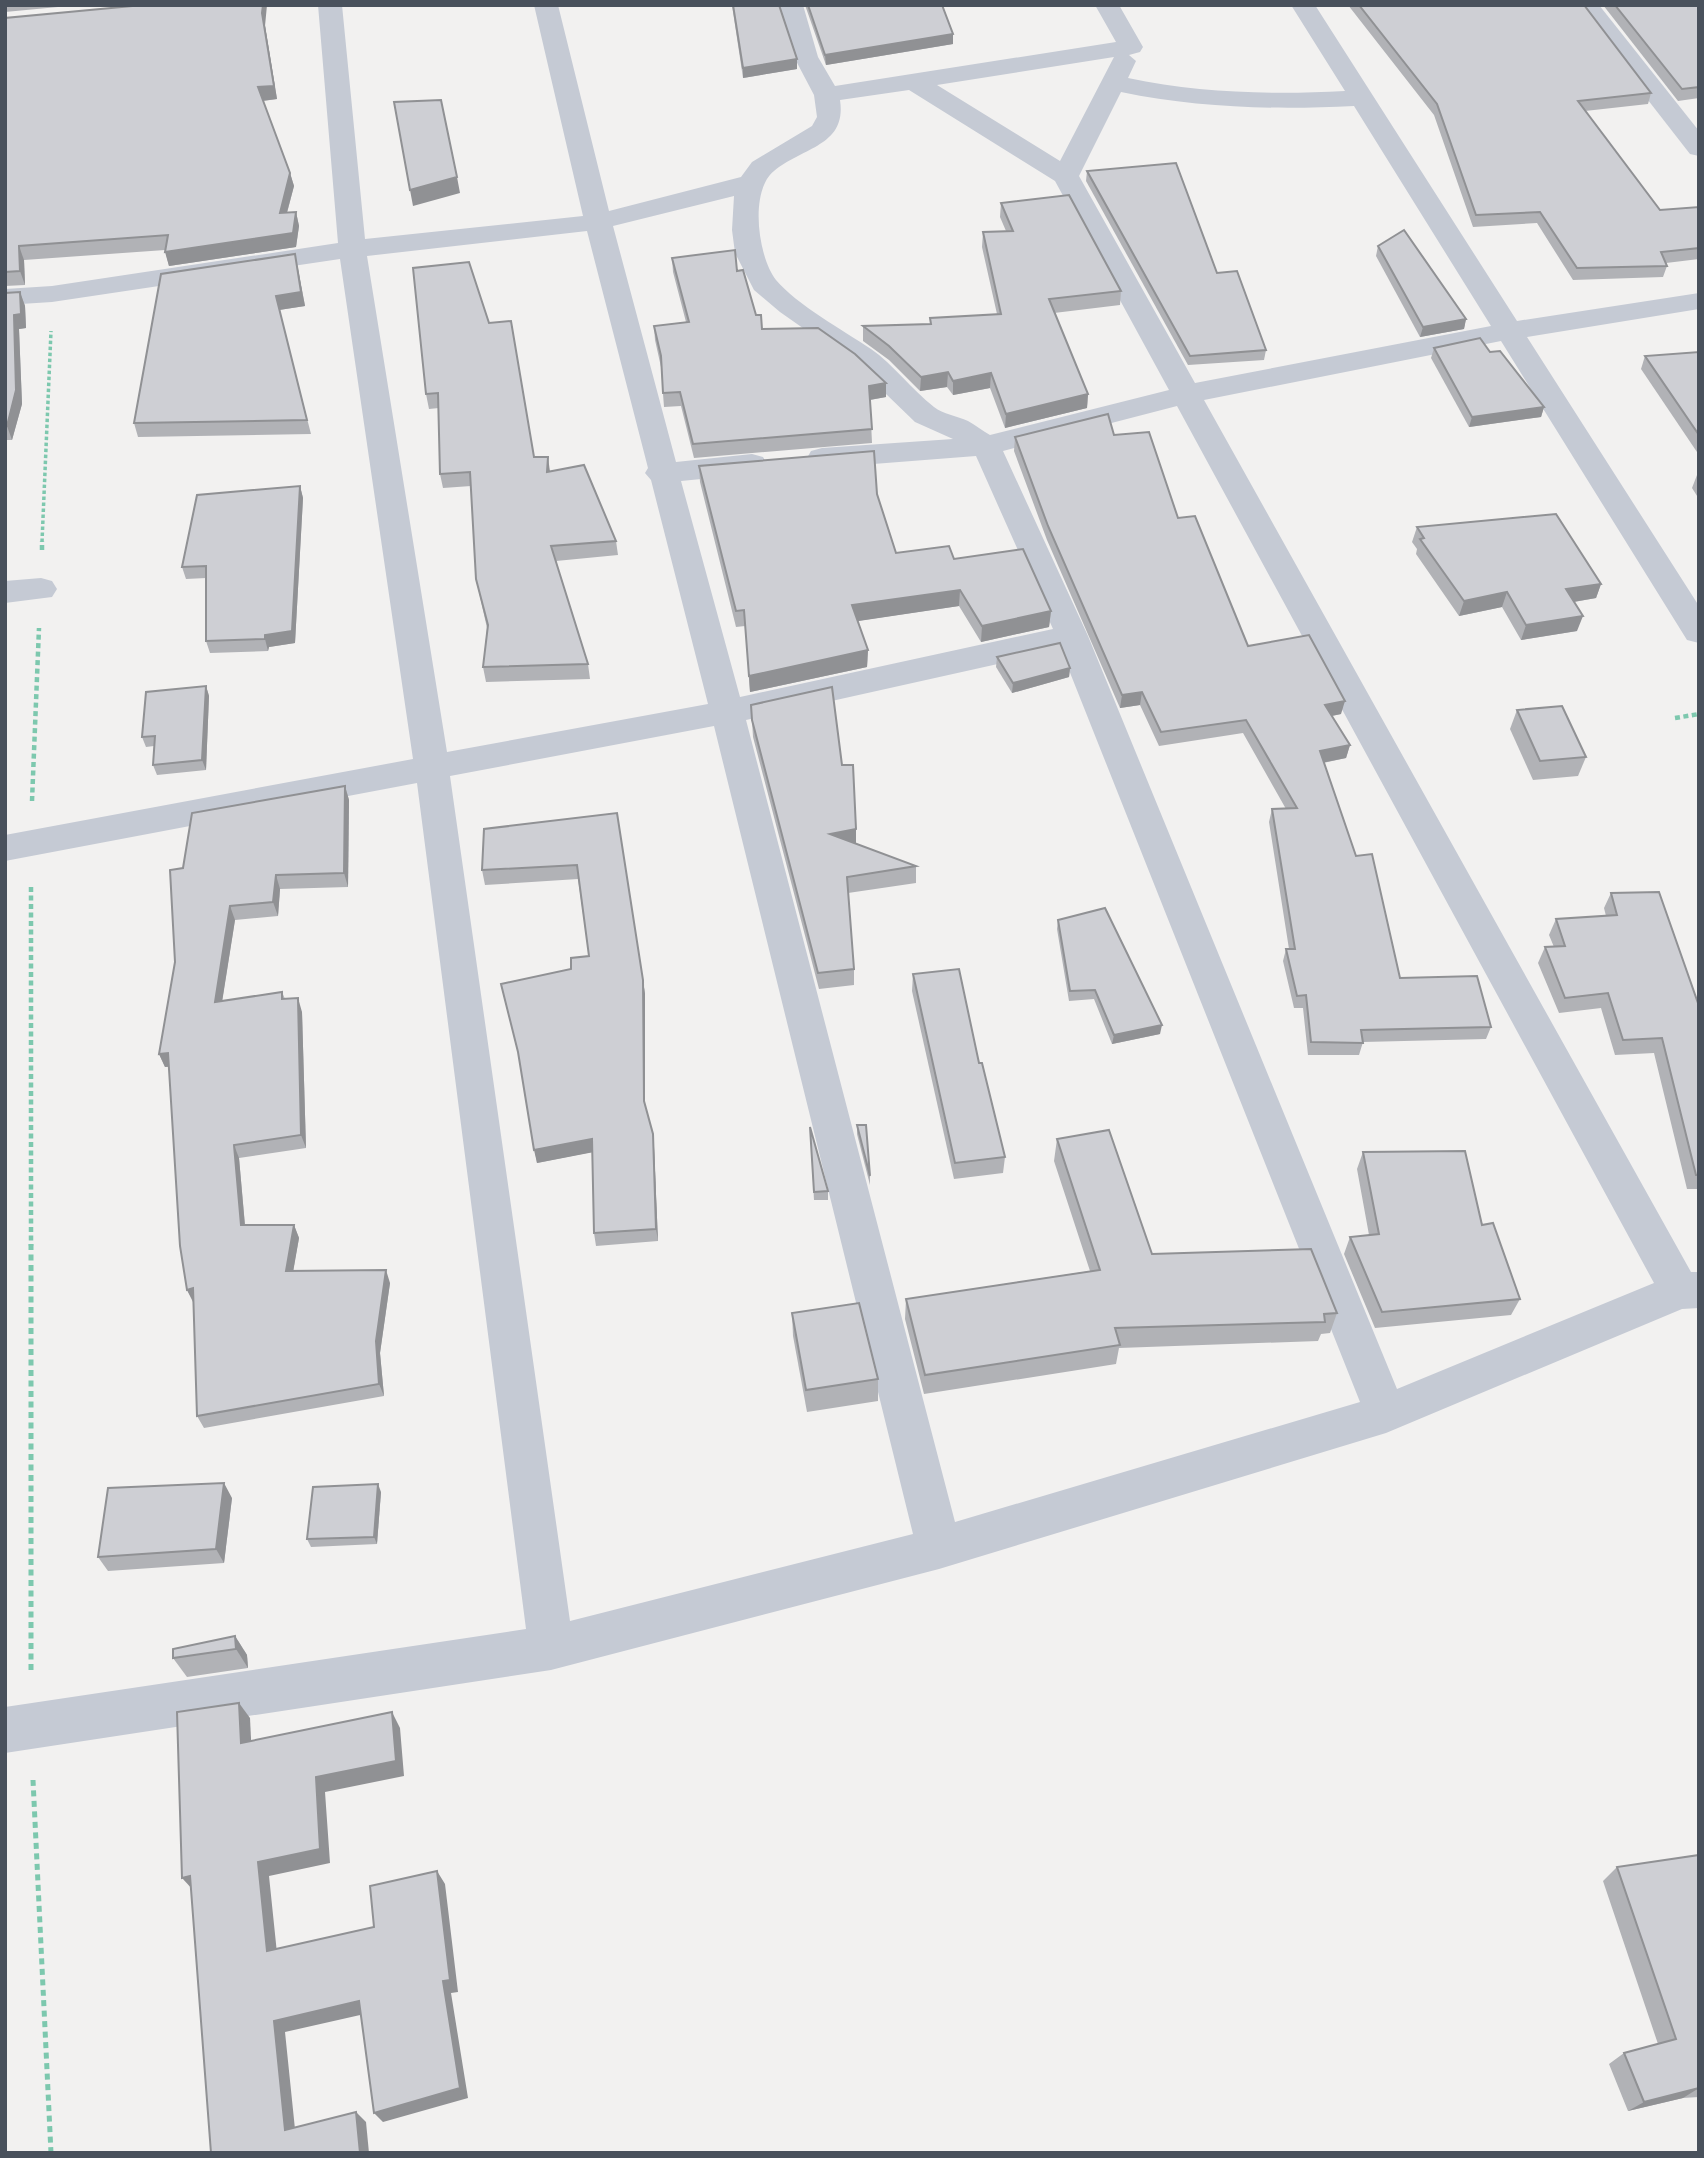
<svg xmlns="http://www.w3.org/2000/svg" width="1704" height="2158" font-family="Helvetica,sans-serif">
<rect width="100%" height="100%" fill="#f2f1f0"/>
<g fill="none" stroke-linecap="round" stroke-linejoin="round">
<!-- path-far2 -->
<path stroke="#7dc8ae" stroke-width="3.5" stroke-dasharray="3.5 2.5" stroke-linecap="butt" d="M42,542L51,331"/>
<!-- path-far1 -->
<g stroke="#7dc8ae" stroke-width="4.5" stroke-dasharray="5 3.5" stroke-linecap="butt">
<path d="M42,550V541"/>
<path d="M1675,718L1699,714"/>
<path d="M32,801L39,628"/>
<path d="M31,887V1246"/>
</g>
<!-- path -->
<g stroke="#7dc8ae" stroke-width="5" stroke-dasharray="6 4.5" stroke-linecap="butt">
<path d="M31,1244V1673"/>
<path d="M33,1780L51,2153"/>
</g>
<!-- minor -->
<g fill="#c5cad4" fill-rule="evenodd">
<path d="M318,5H342L365,239L583,216L534,5H558L609,211L741,177L752,162L812,126L817,117L814,95L794,57L779,5H803L818,57L835,86L1116,42L1095,5H1119L1143,47L1140,52L1129,55L1136,61L1128,78C1199,93 1272,95 1345,91L1291,5H1315L1517,321L1699,293V309L1527,337L1699,606V643L1687,640L1501,341L1204,400L1691,1272H1699V1308L1682,1309L1386,1433L939,1569L551,1670L5,1753V1707L526,1629L417,783L5,861V835L413,759L340,259L52,302L5,305V289L52,286L338,243ZM1114,57L1060,161L937,85ZM909,90L1055,181L1169,390L990,435C983,431 975,425 968,421C957,416 943,414 934,407C911,389 894,365 871,349C844,331 796,304 776,280C758,257 749,191 774,171C803,147 847,146 840,100ZM1121,92C1198,108 1275,110 1354,106L1491,326L1195,383L1079,176ZM734,196L732,230L735,253L754,290L780,312L857,366L915,422L953,439L822,448L811,451L807,458L811,465L822,468L976,456L1053,629L740,697L681,481L752,474L763,471L767,464L763,457L752,454L676,462L613,226ZM587,231L648,468L645,473L651,480L708,704L447,752L367,256ZM1177,406L1654,1283L1397,1389L1088,636L1003,451ZM1061,650L1360,1402L955,1522L746,720ZM714,726L913,1534L570,1621L450,776Z"/>
<path d="M1574,5H1599L1699,131V156L1690,154Z"/>
<path d="M41,578L52,581L57,589L52,597L5,603V581Z"/>
</g>
</g>
<!-- wall -->
<g fill="#b1b2b6">
<path d="M5,5H79L5,12Z"/>
<path d="M732,5H779L797,69L743,78Z"/>
<path d="M805,5H942L953,44L826,65Z"/>
<path d="M1348,5H1584L1651,93L1648,104L1585,111L1660,210L1699,207V259L1666,263L1667,266L1663,277L1573,280L1537,223L1473,227L1434,115Z"/>
<path d="M1603,5H1699V98L1678,101Z"/>
<path d="M5,18L265,26L277,99L263,101L290,173L294,186L287,213L296,212L299,226L296,247L169,266L165,250L24,260L25,285L5,286Z"/>
<path d="M1087,171L1217,273L1266,350L1264,360L1188,365L1086,181Z"/>
<path d="M1001,203L1121,291L1120,305L1054,313L1088,394L1087,408L1005,428L990,388L953,395L947,387L920,391L889,360L863,341V326L930,324V318L997,314L982,247L983,232L1006,231L1000,217Z"/>
<path d="M1378,246L1466,319L1464,329L1420,337L1376,256Z"/>
<path d="M672,258L737,271L762,329L886,383V397L870,400L872,443L694,458L681,406L664,407L661,367L655,340L654,326L686,322L673,272Z"/>
<path d="M298,268L305,306L279,310L311,434L138,437L134,423Z"/>
<path d="M413,268L534,457L550,471L616,541L618,555L556,561L588,664L590,679L486,682L483,667L487,628L476,579L471,486L443,488L440,474L439,408L429,409L426,394Z"/>
<path d="M20,292L25,306L26,328L19,329L22,404L12,440H5V293Z"/>
<path d="M1434,348L1544,407L1541,417L1469,427L1431,358Z"/>
<path d="M1699,352V455L1641,369L1645,356Z"/>
<path d="M1114,435L1178,518L1248,646L1341,714L1332,716L1350,745L1346,758L1323,763L1400,978L1491,1027L1486,1039L1363,1042L1359,1055H1308L1303,1008H1294L1283,961L1286,949H1289L1269,822L1272,809H1286L1243,733L1159,746L1140,705L1120,708L1047,540L1014,451L1015,437Z"/>
<path d="M699,466L877,494L896,553L954,559L1051,611L1049,627L981,642L959,606L857,621L868,650L867,667L750,692L745,626L736,627L700,482Z"/>
<path d="M1697,475H1699V499L1692,488Z"/>
<path d="M300,486L303,498L295,643L269,647L268,651L210,653L206,641V578L186,579L182,567Z"/>
<path d="M1417,527L1601,584L1596,598L1574,602L1577,631L1521,640L1502,607L1459,616L1416,554L1417,549L1412,542Z"/>
<path d="M997,657L1070,668L1069,677L1012,693L996,667Z"/>
<path d="M206,686L209,696L206,770L157,775L153,765L154,746L146,747L142,737Z"/>
<path d="M751,705L842,765L856,844L916,866V883L848,893L854,969V985L819,989L753,737Z"/>
<path d="M1517,710L1586,757L1578,776L1533,780L1510,729Z"/>
<path d="M345,786L349,800L348,887L280,889L278,916L235,920L222,1001L282,992L285,999L302,1012L306,1148L239,1158L245,1225H294L299,1238L293,1271L390,1283L380,1353L384,1396L204,1428L197,1416L194,1302L187,1290L169,1067H165L159,1054L175,962L183,868Z"/>
<path d="M617,813L645,994V1108L653,1134L654,1147L658,1241L596,1246L594,1233L592,1152L537,1163L519,1057L571,969L589,956L578,879L485,885L482,870Z"/>
<path d="M1611,893L1699,1006V1189H1687L1654,1053L1615,1055L1601,1008L1559,1013L1538,963L1545,947H1554L1549,935L1556,919L1606,916L1604,908Z"/>
<path d="M1058,920L1160,1034L1112,1044L1094,999L1069,1001L1057,929Z"/>
<path d="M913,974L979,1063L1005,1157L1003,1173L954,1179L912,991Z"/>
<path d="M857,1125L870,1176V1185L857,1134Z"/>
<path d="M810,1127L828,1191V1200H814Z"/>
<path d="M1057,1139L1152,1254L1337,1313L1330,1333L1321,1334L1318,1341L1119,1348L1116,1364L924,1394L905,1319L906,1299L1090,1271L1054,1161Z"/>
<path d="M1363,1152L1482,1225L1520,1299L1511,1315L1375,1328L1344,1254L1350,1237L1369,1235L1357,1169Z"/>
<path d="M792,1313L878,1379V1401L807,1412L793,1336Z"/>
<path d="M381,1492L377,1544L311,1547L307,1539Z"/>
<path d="M232,1498L224,1563L108,1571L98,1557Z"/>
<path d="M235,1636L247,1655L248,1668L187,1677L173,1658Z"/>
<path d="M1699,1855V2097L1683,2098L1628,2111L1609,2064L1624,2053L1658,2044L1603,1881L1617,1867Z"/>
</g>
<!-- shaded-wall -->
<g fill="#909194">
<path d="M263,5H267L265,26L277,99L261,101L258,87Z"/>
<path d="M953,34V44L826,65L825,55Z"/>
<path d="M797,59V69L743,78V68Z"/>
<path d="M290,173L294,186L283,227L280,213Z"/>
<path d="M457,177L460,193L413,206L410,190Z"/>
<path d="M296,212L299,226L296,247L169,266L165,252Z"/>
<path d="M19,246L24,260L25,285L20,271Z"/>
<path d="M295,254L305,306L279,310L276,296Z"/>
<path d="M20,292L25,306L26,328L19,329L22,404L12,440L7,426L14,315Z"/>
<path d="M1466,319L1464,329L1420,337L1423,327Z"/>
<path d="M948,372L947,387L920,391L921,377Z"/>
<path d="M991,373L990,388L953,395V381Z"/>
<path d="M886,383V397L869,400V386Z"/>
<path d="M1088,394L1087,408L1005,428L1006,414Z"/>
<path d="M1544,407L1541,417L1469,427L1472,417Z"/>
<path d="M548,457L550,472H547Z"/>
<path d="M300,486L303,498L295,643L269,647L268,651L265,639Z"/>
<path d="M1601,584L1596,598L1561,604L1566,589Z"/>
<path d="M960,590L959,606L852,622V605Z"/>
<path d="M1507,592L1502,607L1459,616L1464,601Z"/>
<path d="M1051,611L1049,627L981,642L982,626Z"/>
<path d="M1583,616L1577,631L1521,640L1526,625Z"/>
<path d="M868,650L867,667L750,692L749,676Z"/>
<path d="M1070,668L1069,677L1012,693L1013,683Z"/>
<path d="M206,686L209,696L206,770L202,760Z"/>
<path d="M1142,692L1140,705L1120,708L1122,695Z"/>
<path d="M1345,701L1341,714L1321,718L1325,705Z"/>
<path d="M1350,745L1346,758L1316,764L1320,751Z"/>
<path d="M345,786L349,800L348,887L344,873Z"/>
<path d="M856,829V846L830,834Z"/>
<path d="M276,875L280,889L278,916L273,902Z"/>
<path d="M230,906L235,920L220,1015L215,1002Z"/>
<path d="M643,980L645,994V1115L644,1101Z"/>
<path d="M298,998L302,1012L306,1148L301,1135Z"/>
<path d="M1162,1025L1160,1034L1112,1044L1114,1035Z"/>
<path d="M168,1053L174,1066L165,1067L159,1054Z"/>
<path d="M653,1134L654,1147L658,1241L656,1229Z"/>
<path d="M592,1139L594,1152L537,1163L534,1150Z"/>
<path d="M234,1145L239,1158L246,1238L241,1225Z"/>
<path d="M294,1225L299,1238L291,1284L286,1271Z"/>
<path d="M386,1270L390,1283L380,1353L384,1396L379,1384L376,1341Z"/>
<path d="M193,1288L199,1301L193,1302L187,1290Z"/>
<path d="M224,1483L232,1498L224,1563L216,1549Z"/>
<path d="M378,1484L381,1492L377,1544L374,1537Z"/>
<path d="M235,1636L247,1655L248,1668L236,1649Z"/>
<path d="M239,1703L250,1718L252,1759L241,1743Z"/>
<path d="M392,1712L400,1728L404,1776L325,1792L330,1863L269,1876L278,1963L267,1951L258,1862L316,1777Z"/>
<path d="M437,1871L445,1884L458,1992L451,1993L468,2098L383,2122L374,2113L443,1981Z"/>
<path d="M190,1876L194,1891L182,1878Z"/>
<path d="M359,2001L369,2013L285,2032L296,2139L285,2130L274,2021Z"/>
<path d="M1699,2088L1683,2098L1628,2111L1644,2102Z"/>
<path d="M356,2112L366,2122L369,2153H360Z"/>
</g>
<!-- building -->
<g fill="#cecfd4" stroke="#909194" stroke-width="2">
<path d="M143,5H263L262,13L274,86L258,87L290,173L280,213L296,212L293,233L165,252L168,235L19,246L20,271L5,272V18Z"/>
<path d="M733,5H779L797,59L743,68Z"/>
<path d="M808,5H942L953,34L825,55Z"/>
<path d="M1359,5H1584L1651,93L1578,101L1660,210L1699,207V248L1661,252L1667,266L1577,268L1540,212L1476,215L1437,104Z"/>
<path d="M1615,5H1699V87L1682,89Z"/>
<path d="M441,100L457,177L410,190L394,102Z"/>
<path d="M1176,163L1217,273L1237,271L1266,350L1190,356L1087,171Z"/>
<path d="M1069,195L1121,291L1049,299L1088,394L1006,414L991,373L953,381L948,372L921,377L889,346L863,326L931,324L930,318L1001,314L983,232L1013,231L1001,203Z"/>
<path d="M1404,230L1466,319L1423,327L1378,246Z"/>
<path d="M735,250L737,271L743,270L756,315H761L762,329L818,328L855,354L886,383L869,386L872,429L693,444L680,392L663,393L661,356L654,326L689,322L672,258Z"/>
<path d="M295,254L301,292L276,296L307,420L134,423L161,274Z"/>
<path d="M469,262L489,323L511,321L534,457H548L547,472L584,465L616,541L551,546L588,664L483,667L488,625L476,579L470,472L440,474L438,393L426,394L413,268Z"/>
<path d="M20,292L21,314L14,315L16,390L7,426H5V293Z"/>
<path d="M1480,338L1490,352L1500,351L1544,407L1472,417L1434,348Z"/>
<path d="M1699,352V435L1645,356Z"/>
<path d="M1108,414L1114,435L1149,432L1178,518L1195,516L1248,646L1309,635L1345,701L1325,705L1350,745L1320,751L1356,856L1372,854L1400,978L1477,976L1491,1027L1361,1030L1363,1043L1311,1042L1306,995L1297,996L1286,949H1295L1272,809L1297,808L1246,720L1161,732L1142,692L1122,695L1048,526L1015,437Z"/>
<path d="M874,451L877,494L896,553L949,546L954,559L1023,549L1051,611L982,626L960,590L852,605L868,650L749,676L744,610L736,611L699,466Z"/>
<path d="M300,486L292,631L265,635V639L206,641V566L182,567L197,495Z"/>
<path d="M1556,514L1601,584L1566,589L1583,616L1526,625L1507,592L1464,601L1420,539L1424,538L1417,527Z"/>
<path d="M1060,643L1070,668L1013,683L997,657Z"/>
<path d="M206,686L202,760L153,765L155,736L142,737L146,692Z"/>
<path d="M832,687L842,765H853L856,829L830,834L916,866L847,877L854,969L818,973L752,720L751,705Z"/>
<path d="M1562,706L1586,757L1540,761L1517,710Z"/>
<path d="M345,786L344,873L276,875L273,902L230,906L215,1002L282,992V999L298,998L301,1135L234,1145L241,1225H294L286,1271L386,1270L376,1341L379,1384L197,1416L193,1288L187,1290L180,1246L168,1053L159,1054L175,962L170,870L183,868L192,813Z"/>
<path d="M617,813L643,980L644,1101L653,1134L656,1229L594,1233L592,1139L534,1150L518,1052L501,984L571,969V958L589,956L577,865L482,870L484,829Z"/>
<path d="M1659,892L1699,1006V1175H1696L1662,1038L1623,1040L1608,993L1565,998L1545,947L1565,946L1556,919L1617,915L1611,893Z"/>
<path d="M1105,908L1162,1025L1114,1035L1095,990L1070,991L1058,920Z"/>
<path d="M959,969L979,1063H982L1005,1157L955,1163L913,974Z"/>
<path d="M857,1125H866L870,1176Z"/>
<path d="M810,1127L828,1191L814,1192Z"/>
<path d="M1109,1130L1152,1254L1311,1249L1337,1313L1324,1314L1325,1322L1115,1328L1120,1345L925,1375L906,1299L1100,1270L1057,1139Z"/>
<path d="M1465,1151L1482,1225L1493,1223L1520,1299L1382,1312L1350,1237L1379,1234L1363,1152Z"/>
<path d="M859,1303L878,1379L806,1390L792,1313Z"/>
<path d="M224,1483L216,1549L98,1557L108,1488Z"/>
<path d="M378,1484L374,1537L307,1539L313,1487Z"/>
<path d="M235,1636L236,1649L173,1658V1649Z"/>
<path d="M239,1703L241,1743L392,1712L396,1761L316,1777L320,1849L258,1862L267,1951L374,1927L370,1886L437,1871L450,1980L443,1981L460,2088L374,2113L359,2001L274,2021L285,2130L356,2112L360,2153H211L190,1876L182,1878L177,1712Z"/>
<path d="M1699,1855V2088L1644,2102L1624,2053L1676,2039L1617,1867Z"/>
</g>
<!-- border -->
<rect width="1704" height="2158" fill="none" stroke="#49515c" stroke-width="14"/>
</svg>
